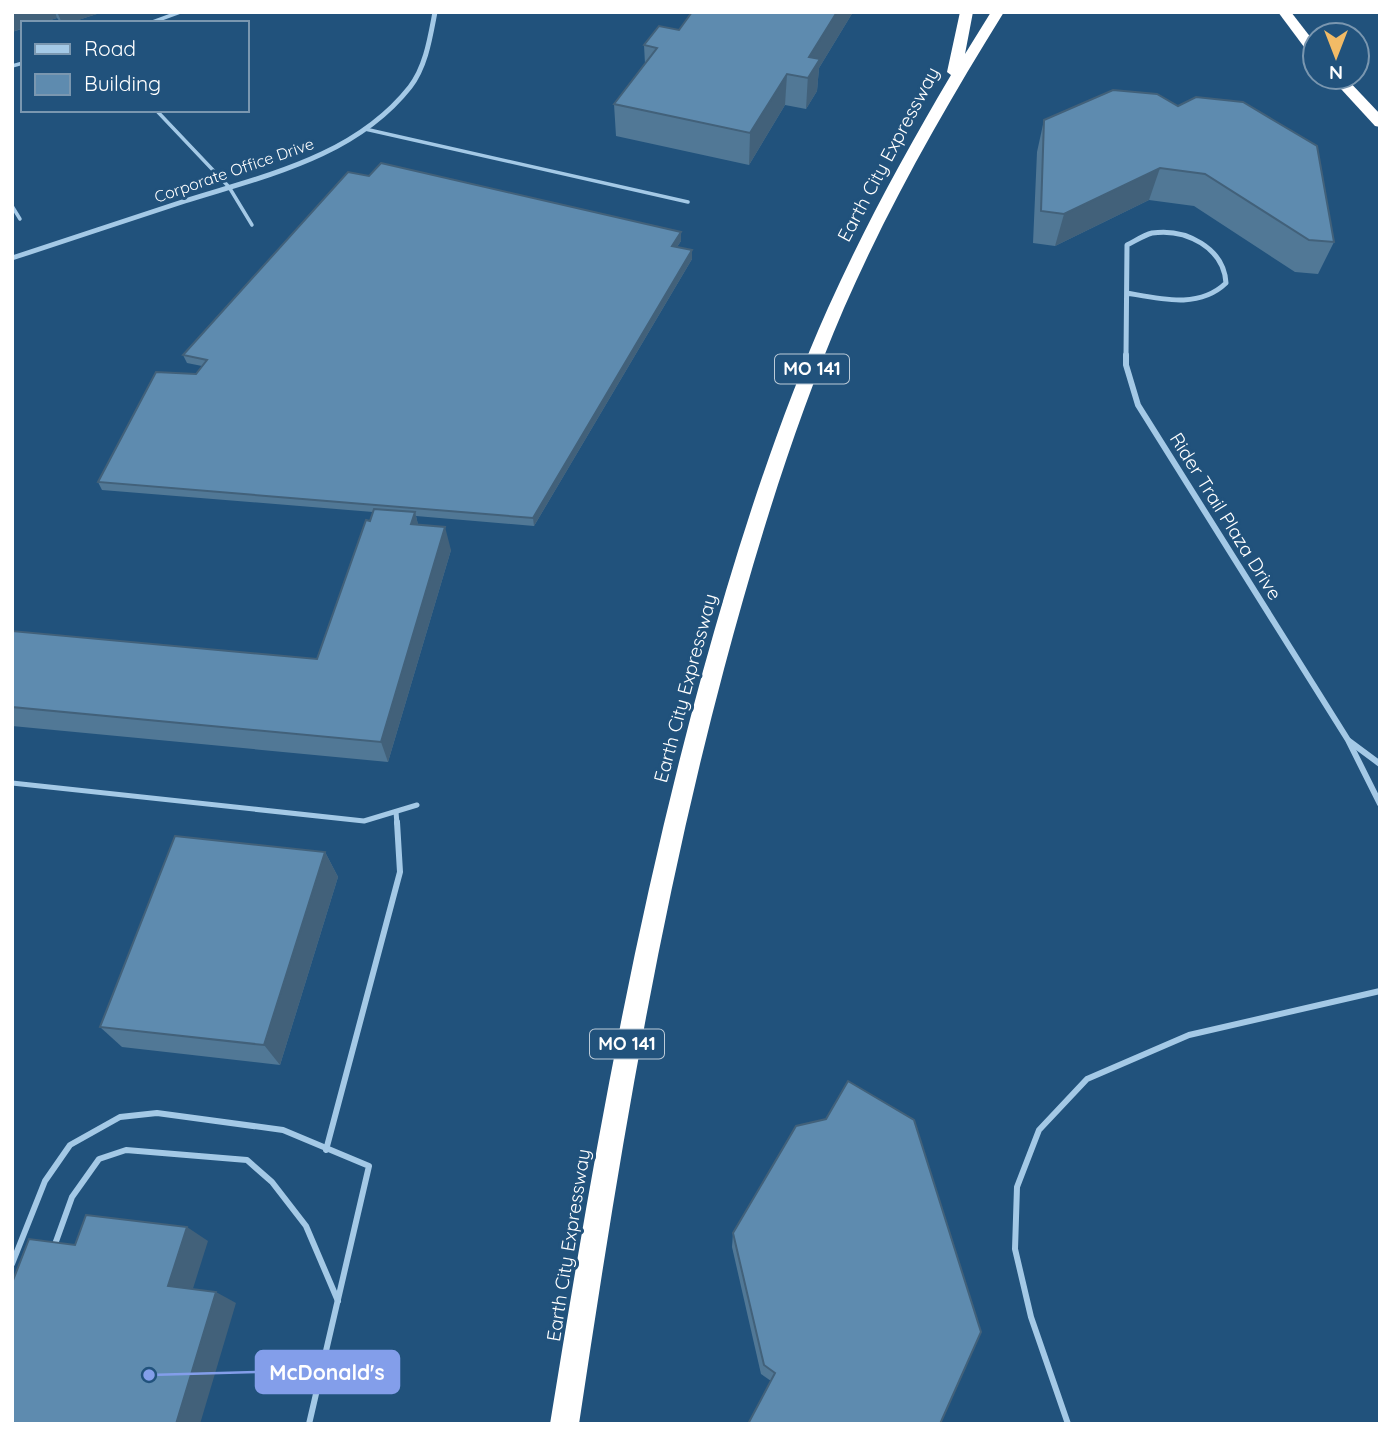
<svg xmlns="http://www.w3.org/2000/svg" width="1392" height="1436" font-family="Quicksand,sans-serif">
<rect width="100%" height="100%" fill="#21527c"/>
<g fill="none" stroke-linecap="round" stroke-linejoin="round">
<!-- lane-far2 -->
<g stroke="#a4c9e6" stroke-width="3.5">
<path d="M150,23L180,12"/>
<path d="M12,66L23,63"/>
<path d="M156,110L229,187L252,225"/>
<path d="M365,129L688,202"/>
<path d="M12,206L20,219"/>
</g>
<!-- lane-far1 -->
<g stroke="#a4c9e6" stroke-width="5">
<path d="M12,783L364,821L417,805"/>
<path d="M396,812L397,824"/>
</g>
<!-- lane -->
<g stroke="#a4c9e6" stroke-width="6">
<path d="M326,1150L400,872L397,822"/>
<path d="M54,1247L72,1197L99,1159L126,1150L247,1160L272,1182L306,1226L338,1301"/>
<path d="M12,1264L45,1181L70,1145L120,1117L157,1113L283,1130L369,1166L309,1424"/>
<path d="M1068,1424L1031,1317L1015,1249L1017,1187L1039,1130L1087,1079L1189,1035L1380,991"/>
</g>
<!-- street-far1 -->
<g stroke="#a4c9e6" stroke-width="5">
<path d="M12,258C70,239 127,220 185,201C264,176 355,157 410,87C426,66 430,38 435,12"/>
<path d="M1126,357L1127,245C1135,241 1144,235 1152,233C1186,228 1224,248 1226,283C1199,309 1161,299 1127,293"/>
</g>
<!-- street -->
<g stroke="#a4c9e6" stroke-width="6">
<path d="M1126,355V365L1138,405L1348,740L1380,804"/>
<path d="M1349,741L1380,764"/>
</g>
<!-- highway -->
<g fill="#fff" fill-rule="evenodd">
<path d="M960,12H973L965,54L991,12H1004C945,107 889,205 844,308C794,424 757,546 724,669C658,917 617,1170 579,1424H550C591,1171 635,918 703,671C737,548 776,425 828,308C864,228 906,151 951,75L947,72Z"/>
<path d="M1278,12H1291L1315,43V56L1310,55Z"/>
<path d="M1330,77H1345L1380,114V127L1375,126Z"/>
</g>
</g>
<!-- wall -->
<g fill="#517896">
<path d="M12,12H103L69,23H61L57,18L12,32Z"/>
<path d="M692,12H853L819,68L817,91L806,109L785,105L749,165L616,136L614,104L645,64L644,45L679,30Z"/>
<path d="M1113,90L1334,242L1318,274L1295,272L1194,206L1149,200L1055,246L1033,243L1037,152L1044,120Z"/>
<path d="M681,232V241L677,247L692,259L534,526L416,516L418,525L451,550L388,762L12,726V631L317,659L373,512L102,490L98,482L196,374L202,366L187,363L183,355Z"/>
<path d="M325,852L338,877L280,1065L122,1047L100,1027Z"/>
<path d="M733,1233L940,1424L771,1381L761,1374L732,1247Z"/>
</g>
<!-- shaded-wall -->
<g fill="#42617a">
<path d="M12,12H55L57,18L41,23H23V28L12,32Z"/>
<path d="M57,12H103L69,23H62Z"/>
<path d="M837,12H853L819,68L817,91L806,109L809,57Z"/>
<path d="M787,74L785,105L749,165L750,133Z"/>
<path d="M1160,168L1149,200L1055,246L1064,214Z"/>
<path d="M681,232V241L672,254V246Z"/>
<path d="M692,250V259L534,526L533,518Z"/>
<path d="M415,512L421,536L411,524Z"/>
<path d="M445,527L451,550L388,762L381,742Z"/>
<path d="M325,852L338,877L280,1065L264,1045Z"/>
<path d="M187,1227L208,1241L190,1298L168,1286Z"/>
<path d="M216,1292L236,1303L200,1424H176Z"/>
</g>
<!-- building -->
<g fill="#5e8baf" stroke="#42617a" stroke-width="2">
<path d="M692,12H837L809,57L820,59L808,78L787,74L750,133L614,104L657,48L644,45L659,26L679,30Z"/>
<path d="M1113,90L1157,94L1178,106L1196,97L1243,102L1317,146L1334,242L1309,240L1205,174L1160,168L1064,214L1041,211L1044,120Z"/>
<path d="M381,163L681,232L672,246L692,250L533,518L98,482L156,372L196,374L207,360L183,355L348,172L369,176Z"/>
<path d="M374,509L415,512L411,524L445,527L381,742L12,707V631L317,659L366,520L370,521Z"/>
<path d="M175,836L325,852L264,1045L100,1027Z"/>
<path d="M848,1081L914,1120L981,1332L940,1424H748L775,1373L764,1365L733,1233L796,1126L826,1119Z"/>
<path d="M86,1215L187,1227L168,1286L216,1292L176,1424H12V1283L29,1239L75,1245Z"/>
</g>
<g text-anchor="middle" stroke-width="6" stroke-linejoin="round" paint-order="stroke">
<!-- far-street labels -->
<g font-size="16" fill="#fff" stroke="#21527c">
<text transform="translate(234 170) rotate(-19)" y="6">Corporate Office Drive</text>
</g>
<!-- shield labels -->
<g fill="#21527c" stroke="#bccbd8" stroke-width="2">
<rect x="775" y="354.5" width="74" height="29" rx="5"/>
<rect x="590" y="1029.5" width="74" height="29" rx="5"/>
</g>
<g font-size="18" font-weight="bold" fill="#fff">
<text x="812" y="375">MO 141</text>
<text x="627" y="1050">MO 141</text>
</g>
<!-- street labels -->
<g font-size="19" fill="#fff" stroke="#21527c">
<text transform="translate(888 154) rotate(-62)" y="7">Earth City Expressway</text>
<text transform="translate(1226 516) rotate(58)" y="7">Rider Trail Plaza Drive</text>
<text transform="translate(685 688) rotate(-75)" y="7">Earth City Expressway</text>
<text transform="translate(568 1245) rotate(-81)" y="7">Earth City Expressway</text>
</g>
</g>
<!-- callouts -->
<path fill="none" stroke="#839eea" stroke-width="2.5" d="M149 1375L256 1372"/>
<circle fill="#839eea" stroke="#21527c" stroke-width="2.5" cx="149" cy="1375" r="7"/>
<rect fill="#839eea" stroke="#839eea" stroke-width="2.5" x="256" y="1351" width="143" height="42" rx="7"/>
<g font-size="21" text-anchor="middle" font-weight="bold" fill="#fff">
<text x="327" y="1380">McDonald's</text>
</g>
<!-- border -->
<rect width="1392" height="1436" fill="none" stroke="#ffffff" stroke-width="28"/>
<!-- legend -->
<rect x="21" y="21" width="228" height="91" fill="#21527c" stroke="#7a97b0" stroke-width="2"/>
<rect x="35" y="44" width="35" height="10" fill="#a4c9e6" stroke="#7a97b0" stroke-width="2"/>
<text x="84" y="56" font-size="21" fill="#ffffff">Road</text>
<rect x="35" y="74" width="35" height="21" fill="#5e8baf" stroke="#7a97b0" stroke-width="2"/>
<text x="84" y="91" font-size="21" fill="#ffffff">Building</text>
<!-- north arrow -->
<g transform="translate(1336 56) rotate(180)"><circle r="33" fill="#21527c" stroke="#7a97b0" stroke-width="2"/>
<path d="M0-5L12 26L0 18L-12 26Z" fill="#f2bb66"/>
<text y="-10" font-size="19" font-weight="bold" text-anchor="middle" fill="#ffffff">N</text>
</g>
</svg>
